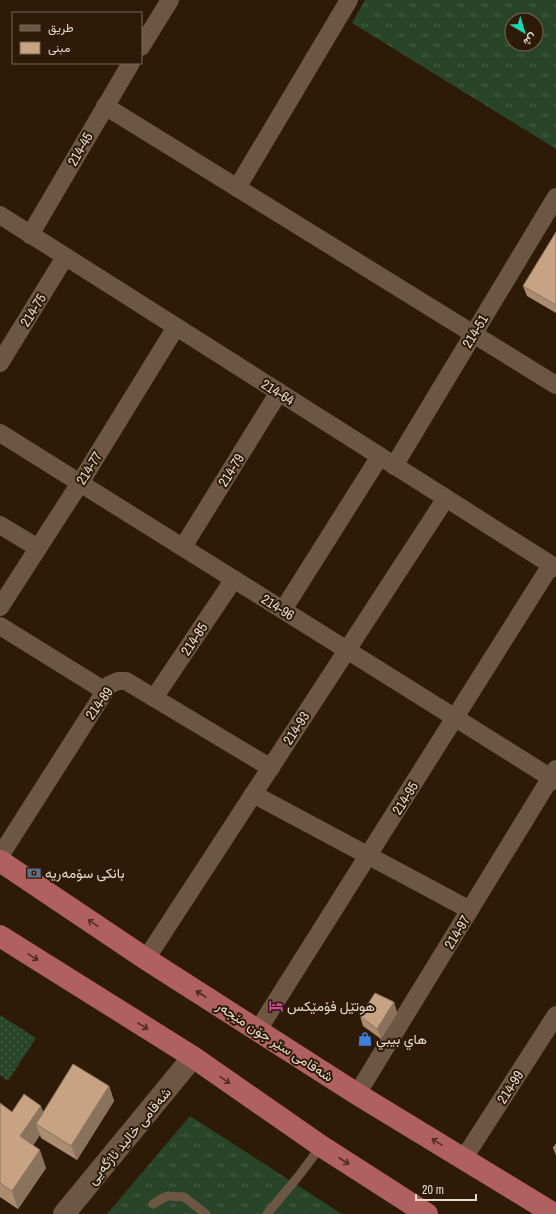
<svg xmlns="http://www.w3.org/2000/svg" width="556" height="1214" font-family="'Archivo Narrow',Vazirmatn,sans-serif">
<defs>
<pattern id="grass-tufts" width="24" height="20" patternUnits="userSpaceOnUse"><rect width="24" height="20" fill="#284529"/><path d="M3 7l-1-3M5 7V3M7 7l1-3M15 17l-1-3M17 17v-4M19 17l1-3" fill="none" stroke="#475f47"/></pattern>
<pattern id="garden-dots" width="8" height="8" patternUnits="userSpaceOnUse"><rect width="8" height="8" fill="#284529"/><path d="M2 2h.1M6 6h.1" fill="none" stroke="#475f47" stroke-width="1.8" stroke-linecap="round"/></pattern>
</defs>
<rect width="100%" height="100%" fill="#2d1b08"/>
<!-- grass -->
<g fill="url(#grass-tufts)" fill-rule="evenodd">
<path d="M365,0H556V149L352,23ZM512,20H536V44H512Z"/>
<path d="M190,1116L342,1214H107Z"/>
</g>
<!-- garden -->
<path fill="url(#garden-dots)" d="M0,1015L36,1038L8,1081L0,1075Z"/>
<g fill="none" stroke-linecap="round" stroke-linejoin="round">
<!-- service -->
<g stroke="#6d5743" stroke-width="9">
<path d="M153,1204L167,1196L184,1197L206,1214"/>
<path d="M267,1214L301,1173L321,1146"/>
</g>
<!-- minor -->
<g stroke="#6d5743" stroke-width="18">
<path d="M141,47L170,0"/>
<path d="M105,106L556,385"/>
<path d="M237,188L349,0"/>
<path d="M0,215L556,568"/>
<path d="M30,235L131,63"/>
<path d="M0,363L65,257"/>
<path d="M0,433L556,781"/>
<path d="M394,466L556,197"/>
<path d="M0,525L38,548"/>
<path d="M183,547L279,392"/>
<path d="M0,607L80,483L176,327"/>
<path d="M283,610L380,456"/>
<path d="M0,626L105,691"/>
<path d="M154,698L234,579"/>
<path d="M253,794L470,910"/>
<path d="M0,856L109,685L118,681H126L271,768"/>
<path d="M146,959L446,498"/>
<path d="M258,1030L551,565"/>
<path d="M357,1094L556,769"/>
<path d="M464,1158L556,1015"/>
</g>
<!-- tertiary -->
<path stroke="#6d5743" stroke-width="22" d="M64,1214L193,1057"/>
<!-- trunk -->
<g stroke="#b0605e" stroke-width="22">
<path d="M0,861L146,959L357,1094L554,1214"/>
<path d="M0,936L193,1057L321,1146L427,1214"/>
</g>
</g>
<!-- wall -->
<g fill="#ab8c71">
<path d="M556,232V313L527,296L523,286Z"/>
<path d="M394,1002L397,1013L381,1039L363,1026L360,1016Z"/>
<path d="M109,1086L114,1101L77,1160L41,1138L40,1135L33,1145L46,1168L18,1209L0,1197V1088V1104L12,1112H43Z"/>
<path d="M556,1144V1155L553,1148Z"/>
</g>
<!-- shaded-wall -->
<g fill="#8b725c">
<path d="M394,1002L397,1013L381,1039L377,1029Z"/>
<path d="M109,1086L114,1101L77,1160L71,1146Z"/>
<path d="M41,1106L48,1124H36L40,1135L27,1155L20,1136Z"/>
<path d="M40,1150L46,1168L18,1209L12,1191Z"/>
</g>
<!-- building -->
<g fill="#c7a383" stroke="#8b725c">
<path d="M556,232V305L523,286Z"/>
<path d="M375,993L394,1002L377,1029L360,1016Z"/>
<path d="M73,1064L109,1086L71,1146L36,1124Z"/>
<path d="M24,1094L41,1106L20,1136L40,1150L12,1191L0,1183V1103L12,1112Z"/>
<path d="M556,1144V1149L553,1148Z"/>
</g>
<!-- one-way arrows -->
<defs><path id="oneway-shaft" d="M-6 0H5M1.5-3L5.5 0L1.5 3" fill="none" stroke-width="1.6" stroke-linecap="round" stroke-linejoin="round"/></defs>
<g stroke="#4e2c1e">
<use href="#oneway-shaft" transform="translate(93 923) rotate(-146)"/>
<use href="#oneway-shaft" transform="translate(33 957) rotate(32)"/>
<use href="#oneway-shaft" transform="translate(201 994) rotate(-147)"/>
<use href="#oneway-shaft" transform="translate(143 1026) rotate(32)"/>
<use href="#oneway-shaft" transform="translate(225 1080) rotate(35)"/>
<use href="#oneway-shaft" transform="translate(437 1142) rotate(-149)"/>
<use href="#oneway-shaft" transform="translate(344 1161) rotate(33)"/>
</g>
<!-- icons -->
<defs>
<symbol id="bank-bare" viewBox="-9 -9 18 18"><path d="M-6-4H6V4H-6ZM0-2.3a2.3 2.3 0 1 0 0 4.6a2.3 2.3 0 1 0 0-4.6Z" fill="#5c6f8a" stroke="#2d1b08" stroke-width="2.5" paint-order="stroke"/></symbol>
<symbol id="hotel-bare" viewBox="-9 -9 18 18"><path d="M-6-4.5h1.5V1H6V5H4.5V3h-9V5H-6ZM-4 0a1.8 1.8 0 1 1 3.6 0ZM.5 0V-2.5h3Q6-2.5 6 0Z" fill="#d1479c" stroke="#2d1b08" stroke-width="2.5" paint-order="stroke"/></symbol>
<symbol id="shop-bare" viewBox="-9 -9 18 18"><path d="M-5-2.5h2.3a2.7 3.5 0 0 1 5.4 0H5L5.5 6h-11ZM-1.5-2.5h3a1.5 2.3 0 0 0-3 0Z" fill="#3f7fe0" stroke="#2d1b08" stroke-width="2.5" paint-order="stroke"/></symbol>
</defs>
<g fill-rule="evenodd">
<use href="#bank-bare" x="24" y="863" width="20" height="20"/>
<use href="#hotel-bare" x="266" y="996" width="20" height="20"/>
<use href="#shop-bare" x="355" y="1029" width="20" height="20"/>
</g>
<g text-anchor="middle" stroke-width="4" stroke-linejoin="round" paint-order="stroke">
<!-- street labels -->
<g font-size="14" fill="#e4d7cc" stroke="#2d1b08">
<text transform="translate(80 149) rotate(-60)" y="5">214-45</text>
<text transform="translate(33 310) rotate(-58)" y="5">214-75</text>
<text transform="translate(475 331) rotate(-59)" y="5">214-51</text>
<text transform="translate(278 392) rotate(32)" y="5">214-64</text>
<text transform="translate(89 468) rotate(-58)" y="5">214-77</text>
<text transform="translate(231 470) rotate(-58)" y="5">214-79</text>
<text transform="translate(278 607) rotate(32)" y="5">214-96</text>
<text transform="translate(194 639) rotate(-56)" y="5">214-85</text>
<text transform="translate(99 703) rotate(-54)" y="5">214-89</text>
<text transform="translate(296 728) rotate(-57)" y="5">214-93</text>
<text transform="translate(405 798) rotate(-58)" y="5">214-95</text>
<text transform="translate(457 932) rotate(-59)" y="5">214-97</text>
<text transform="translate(275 1041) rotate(33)" y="5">شەقامی سێر جۆن مێجەر</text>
<text transform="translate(510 1087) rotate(-57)" y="5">214-99</text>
<text transform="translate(129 1136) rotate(-50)" y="5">شەقامی خالید ئاژگەیی</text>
</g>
<!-- poi labels -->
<g font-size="14" fill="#e4d7cc" stroke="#2d1b08" text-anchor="start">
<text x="45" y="878">بانکی سۆمەریە</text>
<text x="287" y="1011">هوتێل فۆمێکس</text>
<text x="376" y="1044">هاي بيبي</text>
</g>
</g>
<!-- legend -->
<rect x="12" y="12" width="130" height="52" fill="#2d1b08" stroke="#766656"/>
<rect x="20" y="25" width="20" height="6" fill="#6d5743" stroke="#766656"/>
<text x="48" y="32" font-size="12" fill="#e4d7cc">طريق</text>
<rect x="20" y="42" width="20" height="12" fill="#c7a383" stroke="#766656"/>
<text x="48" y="52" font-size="12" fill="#e4d7cc">مبنى</text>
<!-- north arrow -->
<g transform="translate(524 32) rotate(142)"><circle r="19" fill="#2d1b08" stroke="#766656"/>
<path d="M0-3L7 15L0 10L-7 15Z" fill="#1dd5b1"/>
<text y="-6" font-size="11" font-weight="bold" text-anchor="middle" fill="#e4d7cc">ش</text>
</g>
<!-- scale -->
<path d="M416 1194v6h60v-6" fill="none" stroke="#e4d7cc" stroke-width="2"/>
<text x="422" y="1194" font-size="12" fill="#e4d7cc" stroke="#2d1b08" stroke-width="3" paint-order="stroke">20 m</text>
</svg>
